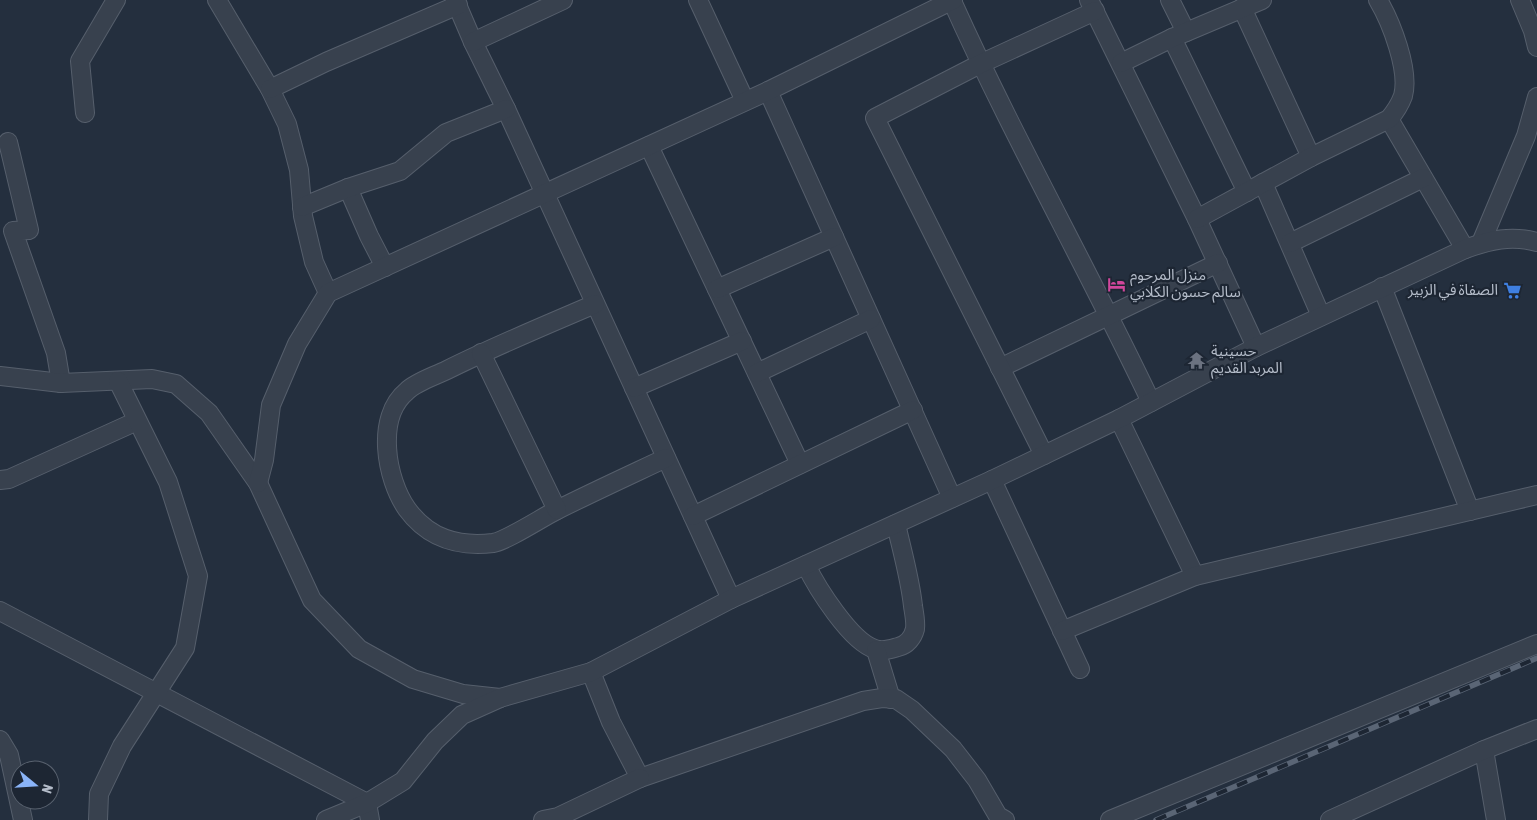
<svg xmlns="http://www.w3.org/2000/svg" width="1537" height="820" font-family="'Asap Condensed','Noto Sans Arabic',sans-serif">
<rect width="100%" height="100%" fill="#242f3e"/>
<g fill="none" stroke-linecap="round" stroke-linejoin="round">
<defs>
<g id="minor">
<path d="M217,0L270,89L287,124L299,170L303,216L314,262L328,293"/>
<path d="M455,0L473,42L506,109L731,599"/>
<path d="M698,0L745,101"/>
<path d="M1089,0L1197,219L1256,347"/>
<path d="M1170,0L1186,32"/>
<path d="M1520,0L1533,31L1537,47"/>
<path d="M952,1C1013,137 1087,267 1151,402"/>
<path d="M1242,8L1311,157"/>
<path d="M1172,38L1247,192"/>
<path d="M473,42L563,0"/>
<path d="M1121,63L1172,38L1262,0"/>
<path d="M270,89L326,62L458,5"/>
<path d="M768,91L952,498"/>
<path d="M85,113L80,61L116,0"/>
<path d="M1389,119L1465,249"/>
<path d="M8,142L29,230L13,231L56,353L61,383"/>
<path d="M649,146L800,464"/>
<path d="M1263,183L1321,316"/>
<path d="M348,188L369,236L385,267"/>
<path d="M302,207L348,188L400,171L446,133L506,109"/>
<path d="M1197,219L1311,157L1389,119C1395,112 1400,104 1403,96C1410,70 1391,22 1378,0"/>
<path d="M1290,243L1423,178"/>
<path d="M1481,243L1526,136L1537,97"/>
<path d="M1382,287L1470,511"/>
<path d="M717,289L834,237"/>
<path d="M595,304C546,325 495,346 447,370C435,376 416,382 407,391C375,417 386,479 407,509C429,539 458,547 493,543C506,541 543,517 557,510C593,492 630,475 666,458"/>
<path d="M481,353L557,510"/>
<path d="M1000,368L1218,263"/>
<path d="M757,373L871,319"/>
<path d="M0,376L61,383L152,379L176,384L209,413L258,483L312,600L359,649L413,679L463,694L500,698"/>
<path d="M634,388L742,341"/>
<path d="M1119,419L1195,576"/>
<path d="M1044,455L875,118L980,64L1095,11"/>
<path d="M0,480L9,479L137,421"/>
<path d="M992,480L1080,669"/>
<path d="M258,483L264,460L271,405L297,344L328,293L768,91L953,0"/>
<path d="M693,516L913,410"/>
<path d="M806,565C817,588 851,642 875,649C883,652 891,649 898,647C907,645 913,637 915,629C916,622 914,613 913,606C910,578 902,551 896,524"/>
<path d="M0,611L367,803L370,820"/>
<path d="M1062,631L1195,576L1537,495"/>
<path d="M876,650L891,699"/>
<path d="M591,672L611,722L640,778L863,701L882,698L896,699L912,710L953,749L977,780L998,816L1005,820"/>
<path d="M0,740L9,755L23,820"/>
<path d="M1484,750L1496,820"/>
<path d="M98,820L99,794L122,746L185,648L198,576L168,482L118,381"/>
<path d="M326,820L367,803L403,781L435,741L462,715L500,698L591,672L731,599L992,480L1119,419L1256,347L1465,249C1490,240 1511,235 1537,242"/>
<path d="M543,820L558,817L640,778"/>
<path d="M1110,820L1537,644"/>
<path d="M1330,820L1484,750L1537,729"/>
</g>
</defs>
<!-- minor casing -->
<use href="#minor" stroke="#565f6c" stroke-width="20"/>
<!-- minor -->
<use href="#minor" stroke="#38414e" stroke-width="18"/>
<defs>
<path id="rail" d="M1156,820L1537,658"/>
</defs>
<!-- rail casing -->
<use href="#rail" stroke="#5a6575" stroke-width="5.5"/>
<!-- rail -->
<use href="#rail" stroke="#1d2633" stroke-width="4" stroke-dasharray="11" stroke-linecap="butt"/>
</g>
<!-- icons -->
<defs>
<symbol id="hotel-bare" viewBox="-9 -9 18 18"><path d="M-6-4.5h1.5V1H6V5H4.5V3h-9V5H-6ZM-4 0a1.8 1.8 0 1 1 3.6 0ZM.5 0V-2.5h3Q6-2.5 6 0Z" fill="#d1479c" stroke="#1d2633" stroke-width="2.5" paint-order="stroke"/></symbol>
<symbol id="supermarket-bare" viewBox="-9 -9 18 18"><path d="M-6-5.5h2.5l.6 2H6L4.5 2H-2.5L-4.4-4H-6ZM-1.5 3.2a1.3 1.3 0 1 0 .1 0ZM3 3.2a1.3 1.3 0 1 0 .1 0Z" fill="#3f7fe0" stroke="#1d2633" stroke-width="2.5" paint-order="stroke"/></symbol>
<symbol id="temple-bare" viewBox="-9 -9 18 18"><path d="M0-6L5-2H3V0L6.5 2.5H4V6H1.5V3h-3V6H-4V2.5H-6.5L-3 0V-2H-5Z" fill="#6b7280" stroke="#1d2633" stroke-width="2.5" paint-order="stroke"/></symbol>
</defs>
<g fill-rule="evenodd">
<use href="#hotel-bare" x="1104" y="272" width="25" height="25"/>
<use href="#supermarket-bare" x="1500" y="278" width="25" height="25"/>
<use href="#temple-bare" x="1184" y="348" width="25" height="25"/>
</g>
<g text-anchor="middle" stroke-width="4.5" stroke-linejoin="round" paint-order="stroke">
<!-- poi labels -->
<g font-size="15" fill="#b4bcc9" stroke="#1d2633" text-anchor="start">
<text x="1130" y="280">منزل المرحوم<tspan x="1130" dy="17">سالم حسون الكلابي</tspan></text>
<text x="1498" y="295" text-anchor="end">الصفاة في الزبير</text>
<text x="1211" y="356">حسينية<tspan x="1211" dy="17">المربد القديم</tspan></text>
</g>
</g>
<!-- north arrow -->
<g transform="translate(35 785) rotate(108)"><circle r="24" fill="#1d2633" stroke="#59626f"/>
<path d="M0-4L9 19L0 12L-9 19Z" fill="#8ab4f8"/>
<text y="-8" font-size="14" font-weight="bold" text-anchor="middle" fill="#b4bcc9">N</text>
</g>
</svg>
